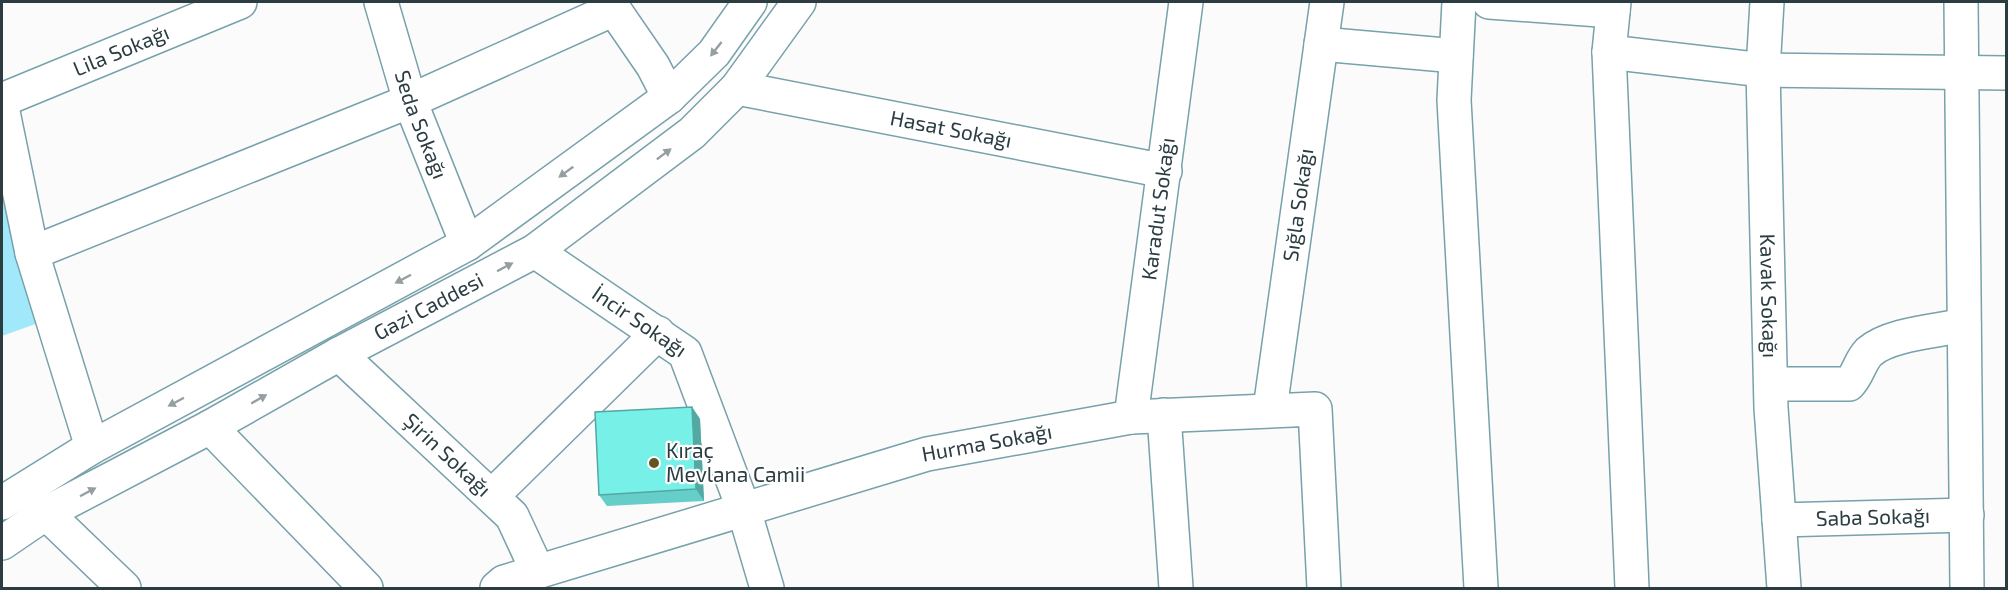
<svg xmlns="http://www.w3.org/2000/svg" width="2008" height="590" font-family="'Exo 2',sans-serif">
<rect width="100%" height="100%" fill="#fbfbfb"/>
<!-- green -->
<path fill="#a1e9fa" d="M2,169L44,321L2,336Z"/>
<g fill="none" stroke-linecap="round" stroke-linejoin="round">
<defs>
<g id="minor">
<path id="s1" d="M381,2L410,101L467,244"/>
<path d="M609,2L653,66L669,97"/>
<path d="M1459,2L1454,100L1481,588"/>
<path d="M1489,2L1613,11"/>
<path d="M1614,2L1609,52L1632,588"/>
<path id="s2" d="M1767,2L1763,70L1771,408L1784,588"/>
<path d="M1961,2L1967,588"/>
<path d="M1321,44L1456,56"/>
<path d="M1609,52L1763,70L2006,73"/>
<path id="s3" d="M737,88L1165,171"/>
<path id="s4" d="M2,100L240,2"/>
<path d="M2,107L32,253L92,447"/>
<path id="s5" d="M535,251L685,353L744,510L767,588"/>
<path d="M32,253L410,101L614,9"/>
<path id="s6" d="M339,354L512,516L538,572"/>
<path d="M1771,384H1849C1858,375 1860,361 1869,352C1889,334 1937,331 1964,325"/>
<path id="s7" d="M1270,409L1327,2"/>
<path d="M1164,415L1176,588"/>
<path id="s8" d="M1131,417L1186,2"/>
<path d="M210,427L366,588"/>
<path d="M492,496L658,333"/>
<path d="M46,513L124,588"/>
<path id="s9" d="M1779,520L1967,515"/>
<path id="s10" d="M497,588L504,582L927,454L1131,417L1315,409L1324,588"/>
</g>
<g id="major">
<path d="M2,503L92,447L467,244L669,97L714,53L750,2"/>
<path id="s11" d="M2,543L46,513L210,427L339,354L535,251L692,133L737,88L799,2"/>
</g>
</defs>
<!-- minor casing -->
<use href="#minor" stroke="#77a1ab" stroke-width="36"/>
<!-- major casing -->
<use href="#major" stroke="#77a1ab" stroke-width="36"/>
<!-- minor -->
<use href="#minor" stroke="#fff" stroke-width="33"/>
<!-- major -->
<use href="#major" stroke="#fff" stroke-width="33"/>
</g>
<!-- wall -->
<path fill="#66cec8" d="M692,407L700,419L704,501L607,506L599,495Z"/>
<!-- shaded-wall -->
<path fill="#53a8a2" d="M692,407L700,419L704,501L696,489Z"/>
<!-- building -->
<path fill="#77f0e8" stroke="#53a8a2" stroke-width="1.5" d="M692,407L696,489L599,495L595,412Z"/>
<!-- one-way arrows -->
<defs><path id="oneway-solid" d="M-6-.8H1V-3.2L6.5 0L1 3.2V.8H-6Z" transform="scale(1.5)"/></defs>
<g fill="#959ea0">
<use href="#oneway-solid" transform="translate(716 49) rotate(128)"/>
<use href="#oneway-solid" transform="translate(664 154) rotate(-37)"/>
<use href="#oneway-solid" transform="translate(566 172) rotate(144)"/>
<use href="#oneway-solid" transform="translate(505 267) rotate(-28)"/>
<use href="#oneway-solid" transform="translate(403 279) rotate(152)"/>
<use href="#oneway-solid" transform="translate(259 399) rotate(-30)"/>
<use href="#oneway-solid" transform="translate(176 402) rotate(152)"/>
<use href="#oneway-solid" transform="translate(88 492) rotate(-28)"/>
</g>
<!-- markers -->
<circle fill="#635522" stroke="#fff" stroke-width="2" cx="654" cy="463" r="6"/>
<g text-anchor="middle" stroke-width="4.5" stroke-linejoin="round" paint-order="stroke">
<!-- street labels -->
<g font-size="21" fill="#2b3d41" stroke="#fff">
<text dy="7" stroke="none"><textPath href="#s4" startOffset="129">Lila Sokağı</textPath></text>
<text dy="7" stroke="none"><textPath href="#s1" startOffset="129">Seda Sokağı</textPath></text>
<text dy="7" stroke="none"><textPath href="#s3" startOffset="218">Hasat Sokağı</textPath></text>
<text dy="7" stroke="none"><textPath href="#s7" startOffset="206">Sığla Sokağı</textPath></text>
<text dy="7" stroke="none"><textPath href="#s8" startOffset="210">Karadut Sokağı</textPath></text>
<text dy="7" stroke="none"><textPath href="#s2" startOffset="294">Kavak Sokağı</textPath></text>
<text dy="7" stroke="none"><textPath href="#s11" startOffset="488">Gazi Caddesi</textPath></text>
<text dy="7" stroke="none"><textPath href="#s5" startOffset="126">İncir Sokağı</textPath></text>
<text dy="7" stroke="none"><textPath href="#s10" startOffset="512">Hurma Sokağı</textPath></text>
<text dy="7" stroke="none"><textPath href="#s6" startOffset="148">Şirin Sokağı</textPath></text>
<text dy="7" stroke="none"><textPath href="#s9" startOffset="94">Saba Sokağı</textPath></text>
</g>
<!-- poi labels -->
<g font-size="21" fill="#2b3d41" stroke="#fff" text-anchor="start">
<text x="666" y="458">Kıraç<tspan x="666" dy="24">Mevlana Camii</tspan></text>
</g>
</g>
<!-- border -->
<rect width="2008" height="590" fill="none" stroke="#2b3d41" stroke-width="6"/>
</svg>
